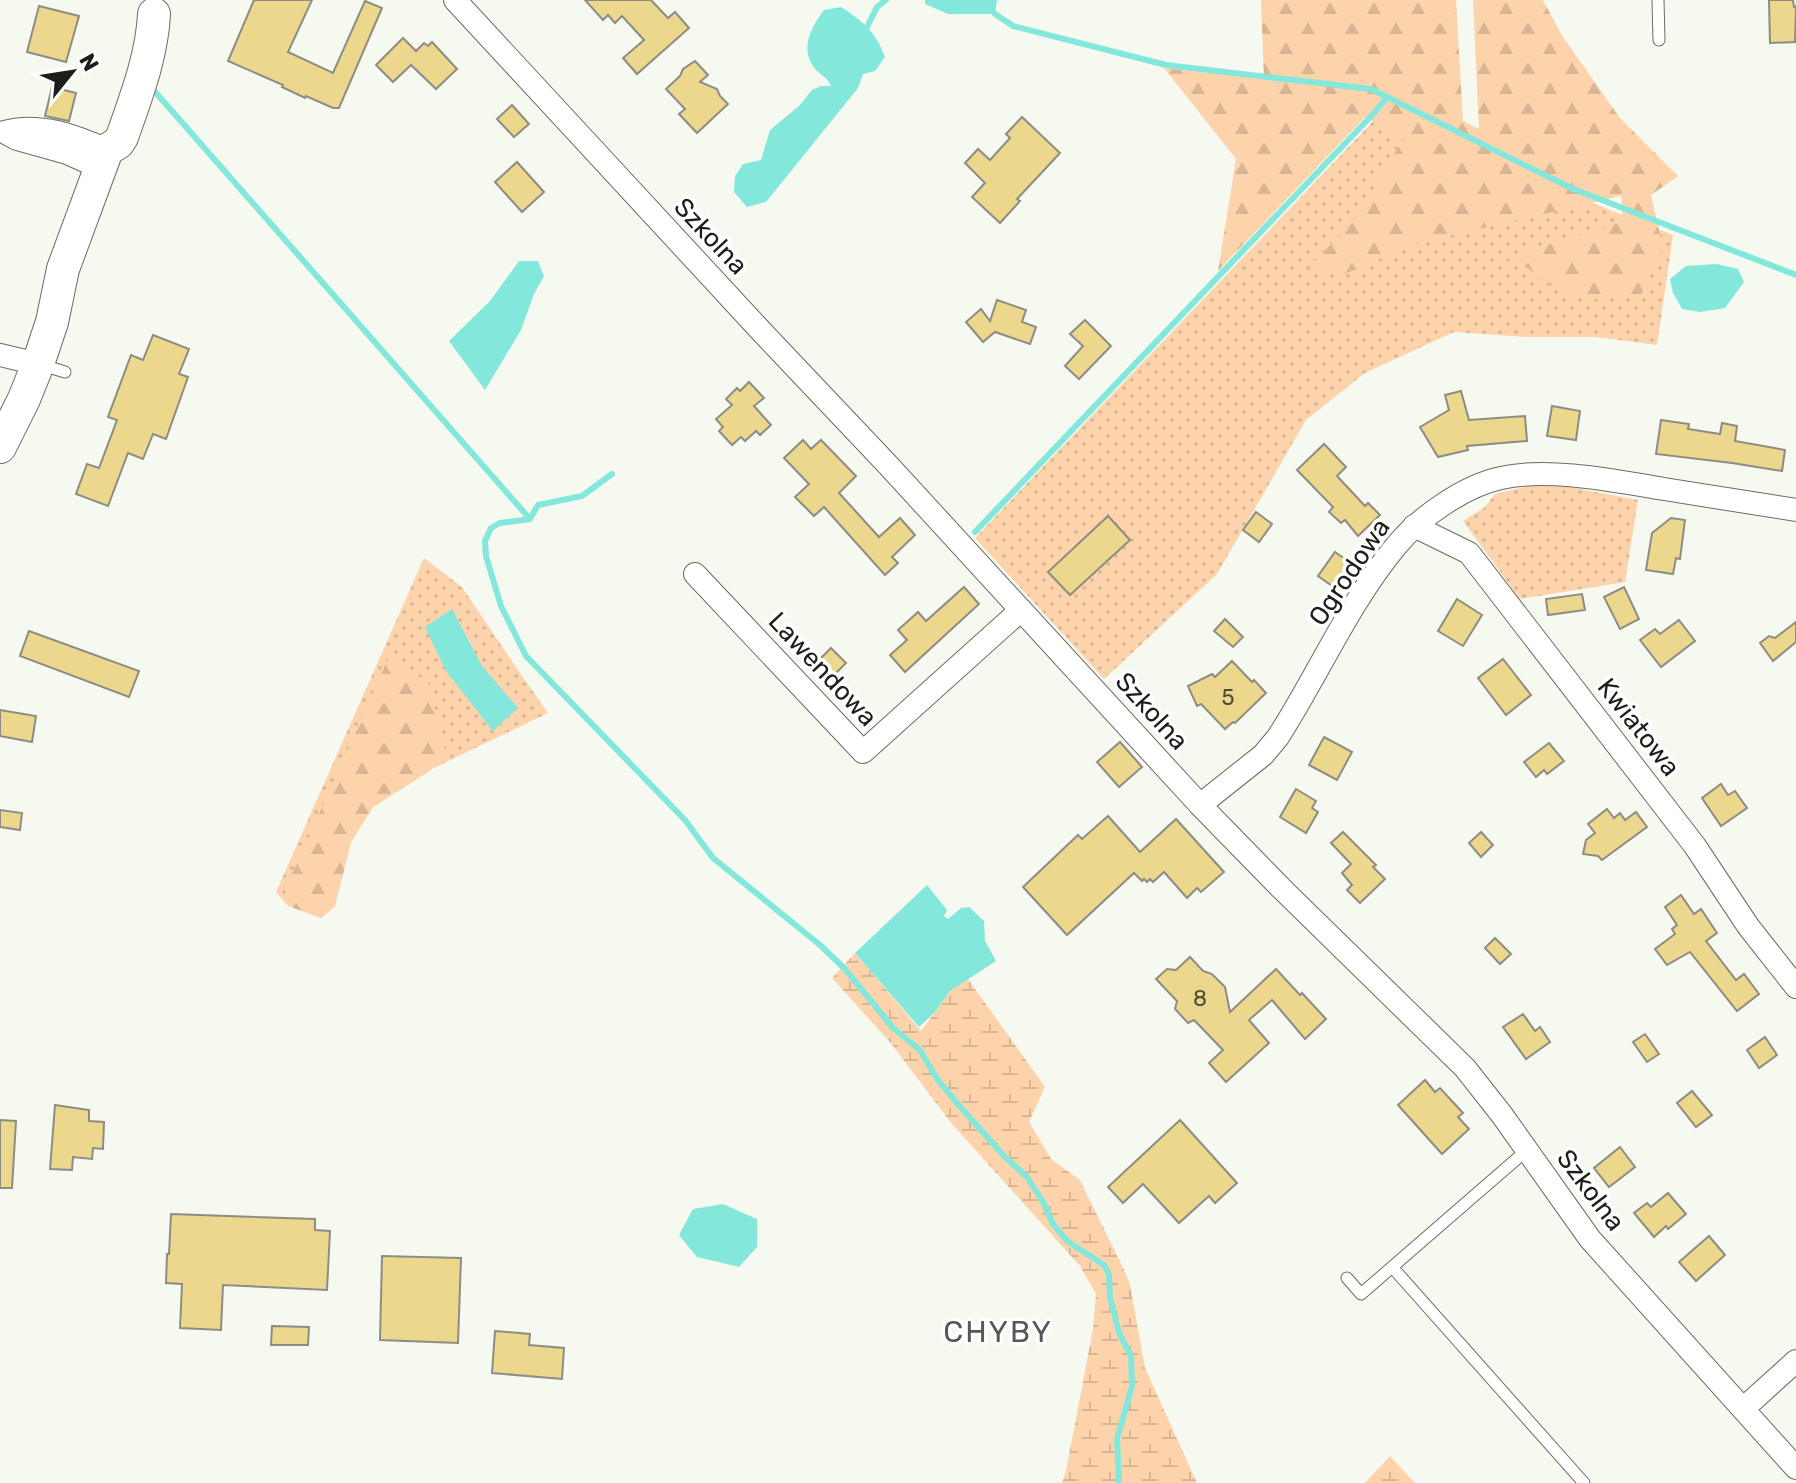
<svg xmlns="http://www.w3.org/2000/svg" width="1796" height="1483" font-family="Rubik,sans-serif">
<defs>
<pattern id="grass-dots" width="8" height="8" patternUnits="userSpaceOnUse" patternTransform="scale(2)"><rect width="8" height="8" fill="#fdd3ab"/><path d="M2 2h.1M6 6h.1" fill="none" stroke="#d8b593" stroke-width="1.8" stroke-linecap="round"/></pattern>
<pattern id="forest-firs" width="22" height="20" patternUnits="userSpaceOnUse" patternTransform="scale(2)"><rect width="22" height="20" fill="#fdd3ab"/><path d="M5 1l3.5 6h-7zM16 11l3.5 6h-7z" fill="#d8b593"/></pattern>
<pattern id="wetland-marsh" width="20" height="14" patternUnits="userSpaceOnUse" patternTransform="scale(2)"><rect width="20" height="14" fill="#fdd3ab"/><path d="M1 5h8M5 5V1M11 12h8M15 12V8" fill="none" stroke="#d8b593"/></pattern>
</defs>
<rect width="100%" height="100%" fill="#f5f9f0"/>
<!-- grass -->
<g fill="url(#grass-dots)">
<path d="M1382,112L1567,193L1673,235L1657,345L1596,337H1527L1454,332L1365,373L1306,420L1217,574L1104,679L975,538Z"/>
<path d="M1553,484L1638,500L1625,582L1520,599L1463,521L1485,507L1495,494L1524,487Z"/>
<path d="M424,558L462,587L511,660L548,713L434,768L373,807L351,842L335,906L321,918L288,906L276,892Z"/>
</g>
<!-- forest -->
<g fill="url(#forest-firs)">
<path d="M1261,0H1456L1463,121L1479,129L1473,0H1543L1561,34L1620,118L1678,176L1651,195L1663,248L1641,295L1589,300L1562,294L1529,269L1506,258L1623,221L1621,196L1419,243L1344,274L1309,267L1376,198L1375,183L1404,139L1365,117L1218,271L1236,159L1164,68L1264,79Z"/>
<path d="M389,657L428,682L445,750L431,770L373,807L351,842L335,906L321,918L288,906L285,890Z"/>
</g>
<!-- wetland -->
<g fill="url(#wetland-marsh)">
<path d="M855,953L921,1031L950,991L968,979L1045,1087L1029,1122L1051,1159L1080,1180L1123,1268L1130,1284L1145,1368L1197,1483H1062L1066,1471L1093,1329L1096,1294L1080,1266L952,1124L889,1041L832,978Z"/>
<path d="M1390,1456L1415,1483H1365Z"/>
</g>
<!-- water -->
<g fill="#83e8db">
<path d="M925,0H997L995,14H948L925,4Z"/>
<path d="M841,7C863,21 876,32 885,57L875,71L863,74L858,88L766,202L747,207L734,192L735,176L743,164L761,160L770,130L799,106L812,90L821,86H831C827,76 819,75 813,66C800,47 812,26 824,10Z"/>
<path d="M519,261H538L544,276L534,294L521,330L485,390L449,341L490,301Z"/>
<path d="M1717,264L1738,269L1744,282L1725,308L1700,312L1682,309L1673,293L1670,279L1686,266Z"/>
<path d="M452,609L482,666L518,708L493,731L446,671L425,627Z"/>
<path d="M927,885L947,910L944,916L948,919L961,908L969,907L984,921L985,941L996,961L950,991L935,1012L919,1027L855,953Z"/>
<path d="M723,1204L757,1219V1247L739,1267L697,1257L679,1235L693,1209Z"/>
</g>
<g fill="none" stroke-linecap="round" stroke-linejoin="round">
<!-- stream -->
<g stroke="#83e8db" stroke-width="6">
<path d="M995,14L1013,26L1166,65L1371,89L1571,188L1796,275"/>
<path d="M867,27L877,7L886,0"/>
<path d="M150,86L530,519"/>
<path d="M612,474L582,496L538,505L530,519L500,523L491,528L485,541L486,556L501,606L526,656L685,820L713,858L820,945L845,969L893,1028L920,1050L937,1079L957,1103L1004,1156L1027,1177L1043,1202L1053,1224L1067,1241L1104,1265L1109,1274L1110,1297L1119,1333L1131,1356L1132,1386L1117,1439L1119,1483"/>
<path d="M975,532L1375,112L1387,97"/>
</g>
</g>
<!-- building -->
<g fill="#ebd88c" stroke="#8e8c83" stroke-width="2">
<path d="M254,0H312L288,52L333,73L365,1L382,8L339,108H333L306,96L305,98L282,87L283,85L228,61Z"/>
<path d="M585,0H651L668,18L675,12L689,28L637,74L623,58L644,40L622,16L615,23L608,15L603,20Z"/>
<path d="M1769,0H1793L1794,7L1796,6L1795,42L1770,43Z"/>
<path d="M39,6L79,16L66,62L27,52Z"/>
<path d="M403,38L416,51L424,43L428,46L432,42L457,69L436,89L411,65L393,82L376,65Z"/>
<path d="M695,61L708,75L700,82L717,89L720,96L728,104L697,133L679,114L685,109L666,89L680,76L683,69Z"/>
<path d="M52,87L76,93L69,121L45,116Z"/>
<path d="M512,105L529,124L514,137L497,119Z"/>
<path d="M1022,117L1060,153L1017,199L1020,201L1000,223L972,197L985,183L965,163L978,149L990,160L1010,138L1006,134Z"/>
<path d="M517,162L544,192L522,212L495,182Z"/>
<path d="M997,300L1026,310L1022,322L1036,327L1030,344L995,332L983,342L966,322L981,309L990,321Z"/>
<path d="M1085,320L1111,346L1079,379L1065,366L1083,346L1070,334Z"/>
<path d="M153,335L189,349L179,374L188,377L166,439L153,434L143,459L128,453L108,506L76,494L87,464L99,468L117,420L108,417L131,355L143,360Z"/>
<path d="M749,382L764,398L754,406L771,425L760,435L756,431L745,441L741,437L732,445L719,431L723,427L716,419L732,405L726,399L737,388L740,391Z"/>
<path d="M1461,391L1469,420L1525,416L1527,441L1467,446L1468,450L1438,457L1420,427L1449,410L1445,395Z"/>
<path d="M1552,406L1580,411L1576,440L1547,436Z"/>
<path d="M1661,420L1689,424L1688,429L1720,434L1722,423L1737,426L1735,441L1785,450L1782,471L1732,463L1656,454Z"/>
<path d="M803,440L811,449L821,440L856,476L839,493L879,537L900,518L915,535L892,557L898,563L885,575L824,507L814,516L795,497L809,484L784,458Z"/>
<path d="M1324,444L1346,467L1337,476L1365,506L1368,503L1380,515L1358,536L1345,520L1341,523L1329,512L1333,507L1297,470Z"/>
<path d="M1256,512L1272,524L1259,542L1243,530Z"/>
<path d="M1108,516L1130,540L1070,595L1048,572Z"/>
<path d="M1671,518L1685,520L1680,559L1676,558L1673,574L1646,570L1652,533Z"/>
<path d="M1335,552L1355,566L1338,590L1318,576Z"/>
<path d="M964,587L979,604L905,672L890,655L907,640L898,630L918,612L926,621Z"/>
<path d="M1624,587L1639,619L1620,629L1604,597Z"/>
<path d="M1582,594L1585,610L1548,615L1546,599Z"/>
<path d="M1457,599L1482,615L1463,646L1438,631Z"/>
<path d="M1225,619L1243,637L1233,647L1214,631Z"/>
<path d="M1679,620L1695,641L1661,667L1640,640L1655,629L1660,634Z"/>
<path d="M1796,622V642L1773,661L1760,643L1769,636L1775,638Z"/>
<path d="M29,631L139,671L129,697L20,656Z"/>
<path d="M831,648L846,663L829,680L814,665Z"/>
<path d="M1503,659L1531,695L1506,715L1478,678Z"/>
<path d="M1232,661L1252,682L1254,680L1266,693L1235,723L1233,722L1225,729L1201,704L1197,706L1188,686L1212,674L1215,677Z"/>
<path d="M0,710L36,716L32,742L0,736Z"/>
<path d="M1324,737L1352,752L1337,780L1309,765Z"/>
<path d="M1120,742L1142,767L1119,787L1097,762Z"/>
<path d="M1549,743L1564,761L1547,774L1544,770L1536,777L1524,762Z"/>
<path d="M1721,784L1728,795L1735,791L1747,808L1721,826L1702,798Z"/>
<path d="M1296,789L1316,801L1312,808L1318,812L1306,833L1280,817Z"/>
<path d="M1607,809L1614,818L1620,813L1625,820L1636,812L1647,827L1602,860L1598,856L1583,854L1586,840L1595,833L1588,824Z"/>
<path d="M0,810L22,813L20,830L0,827Z"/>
<path d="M1108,816L1140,852L1176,819L1224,872L1201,892L1197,888L1187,898L1164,872L1153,882L1150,879L1147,882L1144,879L1142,881L1134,873L1067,935L1023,887L1078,835L1082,839Z"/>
<path d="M1343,832L1376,865L1373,867L1385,879L1360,903L1347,890L1352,885L1342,873L1351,864L1331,843Z"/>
<path d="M1481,832L1493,845L1481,857L1469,843Z"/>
<path d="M1681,895L1694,914L1701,909L1717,933L1706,941L1736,980L1744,974L1759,994L1737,1011L1690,952L1667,965L1655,949L1675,934L1672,929L1677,925L1665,907Z"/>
<path d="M1495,938L1511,954L1500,964L1485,948Z"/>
<path d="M1190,957L1203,971L1212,974L1225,987L1230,1012L1276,969L1300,995L1302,993L1326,1019L1305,1039L1272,1000L1249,1020L1269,1043L1226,1082L1209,1063L1223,1050L1194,1020L1188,1023L1175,1009L1177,1001L1156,979L1167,969L1176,970Z"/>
<path d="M1523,1014L1535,1031L1540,1027L1550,1042L1526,1059L1503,1027Z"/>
<path d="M1645,1034L1659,1054L1647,1062L1633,1042Z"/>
<path d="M1765,1037L1777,1055L1759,1068L1747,1050Z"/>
<path d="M1425,1080L1435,1092L1440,1088L1463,1113L1458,1117L1469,1129L1442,1154L1398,1105Z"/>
<path d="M1692,1091L1712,1115L1696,1127L1677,1103Z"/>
<path d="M55,1105L89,1110V1121L104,1122L103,1149L93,1148L92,1159L73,1157L72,1170L50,1169Z"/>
<path d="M0,1120L16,1121L12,1188H0Z"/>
<path d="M1180,1120L1237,1183L1215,1203L1209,1196L1179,1223L1143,1184L1123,1203L1108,1187Z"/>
<path d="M1620,1147L1635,1167L1609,1187L1594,1168Z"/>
<path d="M1668,1193L1686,1214L1668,1229L1666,1226L1654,1237L1634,1213L1647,1203L1651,1207Z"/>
<path d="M171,1214L315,1219V1230L330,1231L327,1290L223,1285L221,1330L180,1328L182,1284L166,1283L167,1254H169Z"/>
<path d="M1709,1236L1725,1255L1696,1281L1679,1262Z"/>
<path d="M382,1256L461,1258L458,1343L380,1340Z"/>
<path d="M272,1326L309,1327L308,1345H271Z"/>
<path d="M495,1331L530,1334L529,1345L564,1348L562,1379L492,1373Z"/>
</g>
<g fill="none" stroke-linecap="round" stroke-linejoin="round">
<defs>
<g id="lane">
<path d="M1658,0L1659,40"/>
<path d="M42,365L65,372"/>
<path d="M1393,1268L1584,1483"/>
<path d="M1347,1278L1361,1294L1527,1150"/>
</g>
<g id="street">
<path d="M455,0L762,332L888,465L1200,805L1281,888L1465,1068L1502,1115L1590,1239L1796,1468"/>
<path d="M101,168L67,153L17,139L4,132C39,122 76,136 107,150"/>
<path d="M0,355L38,364"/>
<path d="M1414,526L1469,553L1695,846L1748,926L1796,987"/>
<path d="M695,574L863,752L1021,610"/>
<path d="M1200,805L1263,755L1278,737C1318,675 1348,604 1396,546C1420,517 1464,486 1501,478C1549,467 1616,481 1664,489C1708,496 1752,503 1796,510"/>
<path d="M1744,1408L1796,1361"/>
</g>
<path id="secondary" d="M0,447L24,399L38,364L52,322L63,269L107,150L118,143L122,137C136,97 152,56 154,14"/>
</defs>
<!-- lane casing -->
<use href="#lane" stroke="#6a6d65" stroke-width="13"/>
<!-- street casing -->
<use href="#street" stroke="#6a6d65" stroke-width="24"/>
<!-- secondary casing -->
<use href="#secondary" stroke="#6a6d65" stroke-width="34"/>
<!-- lane -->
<use href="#lane" stroke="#fff" stroke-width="11"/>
<!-- street -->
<use href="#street" stroke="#fff" stroke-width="22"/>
<!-- secondary -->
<use href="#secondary" stroke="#fff" stroke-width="32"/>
</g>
<g text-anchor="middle" stroke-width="7" stroke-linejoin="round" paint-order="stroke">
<!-- number labels -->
<g font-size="22" fill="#504c37">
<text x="1228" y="705">5</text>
<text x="1200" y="1006">8</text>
</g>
<!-- street labels -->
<g font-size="26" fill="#1d1e1b" stroke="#fff">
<text transform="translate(711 236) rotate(47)" y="9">Szkolna</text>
<text transform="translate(1349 572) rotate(-56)" y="9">Ogrodowa</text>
<text transform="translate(823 669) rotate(47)" y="9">Lawendowa</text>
<text transform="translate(1152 711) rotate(48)" y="9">Szkolna</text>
<text transform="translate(1639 727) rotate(52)" y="9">Kwiatowa</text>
<text transform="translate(1591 1190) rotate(53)" y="9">Szkolna</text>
</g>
<!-- quarter labels -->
<g font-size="30" letter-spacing="2" fill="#565951" stroke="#fff">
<text x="998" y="1342">CHYBY</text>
</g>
</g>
<!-- north arrow -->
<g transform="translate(72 72) rotate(60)" stroke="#ffffff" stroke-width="6" paint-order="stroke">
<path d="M0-6L14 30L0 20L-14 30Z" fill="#1d1e1b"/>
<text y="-12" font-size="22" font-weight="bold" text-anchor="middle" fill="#1d1e1b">N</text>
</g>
</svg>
